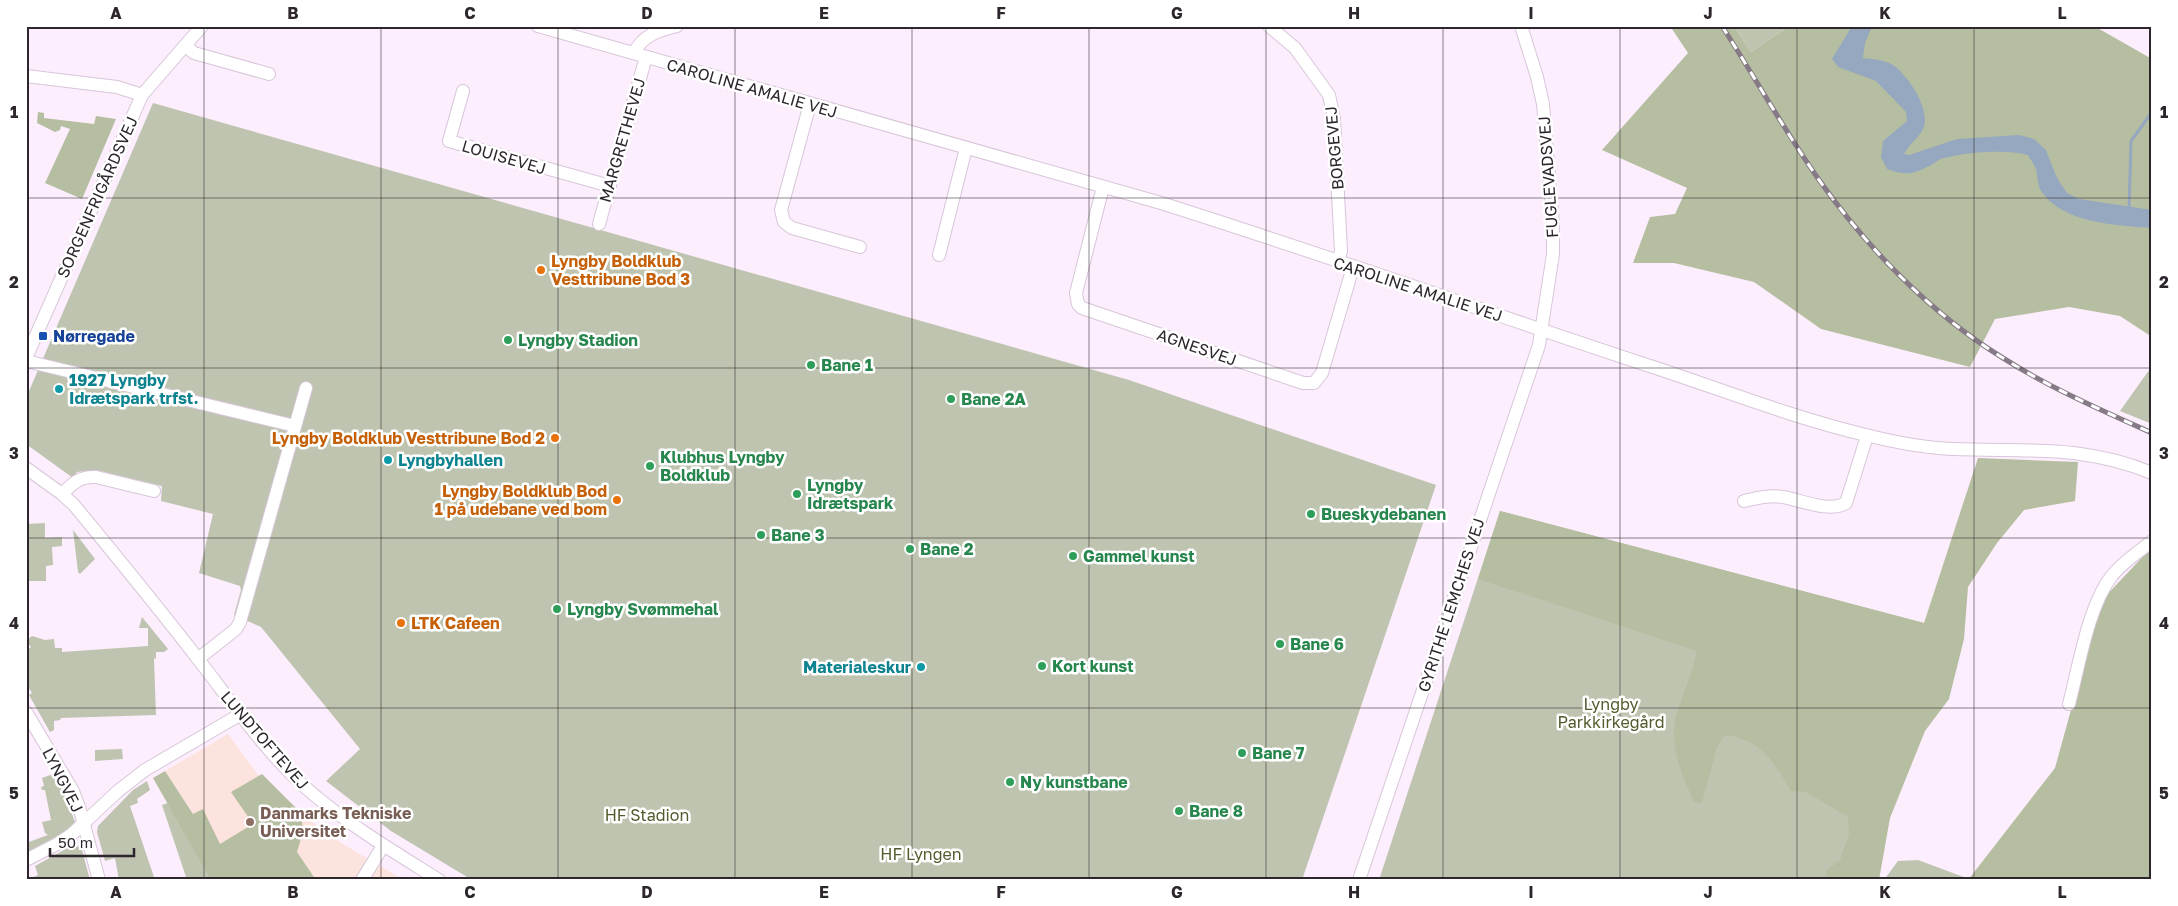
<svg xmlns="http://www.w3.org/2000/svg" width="2178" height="906" font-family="'Golos Text',sans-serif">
<rect width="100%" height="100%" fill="#fdeefe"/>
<!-- education -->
<path fill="#fde3dd" d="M228,734L259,776L262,774L303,815L341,843L404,880H211L193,814L165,771Z"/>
<!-- green -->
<g fill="#bec4af">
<path d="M1734,26H1789L1751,52Z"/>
<path d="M153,103L1129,380L1436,485L1302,880H472L391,831L326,781L360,749L261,627L234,615L241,590L240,586L199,573L213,514L161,501L162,486L96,470L77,472L73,478L26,444V398Z"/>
<path d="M2152,366V424L2120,411Z"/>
<path d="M1500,511L1924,623L1850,880H1379Z"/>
<path d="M45,523V538L62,537V546L52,547L53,565L46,566V581H26V524Z"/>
<path d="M73,530L95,559L80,574L78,572Z"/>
<path d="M142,617L168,649L164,652H156V658L154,659L156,715L61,718L60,720L54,721V730L50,732L29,695L32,693L28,687H26V651L31,647L26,641L32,636L45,640L54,639L55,648H62V652L148,646V628H139Z"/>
<path d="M122,749L123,759L95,761V750Z"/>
<path d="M53,774L66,798L75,822C64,837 42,845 26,853V843L48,835L45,833L42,822L51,820L45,790H42L41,787L44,786L42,778Z"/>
<path d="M147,781L150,790L137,799L138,803L130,806L155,880H119L115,858L105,861L97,832L98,826L133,790Z"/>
<path d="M168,803L211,877V880H187L162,805Z"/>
<path d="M71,846H77L82,850L90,880H27L38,875L35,866Z"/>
<path d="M1918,860L1969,879L1884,880L1898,861Z"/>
</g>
<!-- forest -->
<g fill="#b6bea1">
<path d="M1670,26H1734L1751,52L1789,26H2094L2152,59V337L2120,316L2069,307L1995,319L1970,367L1821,329L1754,282L1674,263H1633L1650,217L1675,214L1687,188L1602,150L1688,53Z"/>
<path d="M38,112L44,113V118L94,124L96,116L116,119L82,199L45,183L70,129L61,126L60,130L55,132L37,123Z"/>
<path d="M1978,458L2078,462L2075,501L2024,510L1997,543L1968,587L1964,639L1949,699L1925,731L1890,818L1879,880H1825L1827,870L1840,860L1849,834L1848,817L1806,792L1791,791C1773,761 1762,740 1725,735L1717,747L1702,803L1694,802C1682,775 1669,747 1676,717C1682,694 1693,674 1697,651L1478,579L1500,511L1924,623Z"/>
<path d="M2152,547V880H1968L2055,768L2101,601Z"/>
<path d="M165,771L193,814L203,809L220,844L253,824L231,792L262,774L301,813L303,832L297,852L316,880H211L153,778Z"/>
</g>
<!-- water -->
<path fill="#95a8bf" d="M1852,26H1872L1865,43L1863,58C1873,59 1885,60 1893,65C1908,75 1932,111 1923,129C1919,138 1909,144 1904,154L1909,155L1957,139L2019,135L2034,139L2046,150L2057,178L2067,193L2079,199L2152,210V228C2115,225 2064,224 2041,191C2037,185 2038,176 2036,169C2034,164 2030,159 2028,155C2005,149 1967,152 1944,158C1938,159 1933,165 1927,167C1912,175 1903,175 1887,169L1881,157L1883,141L1907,121L1906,112L1876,81L1838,67L1832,59Z"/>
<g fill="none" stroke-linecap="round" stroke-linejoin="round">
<!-- stream -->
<path stroke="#95a8bf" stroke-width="3" d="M2129,210L2131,141L2152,112"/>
<defs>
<g id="minor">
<path d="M538,26L1161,203C1326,255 1489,313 1653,367C1723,390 1794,418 1866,435C1894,442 1924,448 1953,449C2025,452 2082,444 2152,473"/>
<path d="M1269,26L1295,48L1329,95L1334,119L1341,251L1338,262"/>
<path d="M186,46L194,53L269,74"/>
<path d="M634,53C643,35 657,31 677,26"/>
<path d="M26,76L117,87L142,95"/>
<path d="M463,91L449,141L610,186"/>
<path d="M810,104L781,210L784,222L792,228L860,247"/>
<path d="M1103,187L1076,293L1078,304L1082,308L1303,383H1314L1322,373L1353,267"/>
<path d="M599,224L646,57"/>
<path d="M939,255L966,148"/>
<path d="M26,358L142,95L202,26"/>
<path d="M26,361L295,426"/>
<path d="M26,468L62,494L74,505C116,556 158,607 198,659C234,705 268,756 313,794C352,827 396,853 439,880"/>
<path d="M62,494C73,483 80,476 96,477L154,491"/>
<path d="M1744,501C1757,498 1769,495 1783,497C1801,500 1829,513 1846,503L1867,436"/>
<path d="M198,659L236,629L240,622L306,388"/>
<path d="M2069,704C2079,666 2088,607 2111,577C2121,563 2139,552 2152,541"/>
<path d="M26,712L73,791L80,810L99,880"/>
<path d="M26,860L57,844L72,834L118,791L145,770L241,714"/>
<path d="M362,880L383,846"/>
<path d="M1359,880L1539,345L1553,254V224L1543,104L1537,77L1521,26"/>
</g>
</defs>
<!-- minor casing -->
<use href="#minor" stroke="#d7c6d9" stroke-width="14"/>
<!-- minor -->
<use href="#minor" stroke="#fff" stroke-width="12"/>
<defs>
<path id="rail" d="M1722,26C1754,76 1783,128 1817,177C1866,247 1930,313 2003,358C2050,388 2101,410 2152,433"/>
</defs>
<!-- rail casing -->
<use href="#rail" stroke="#857a85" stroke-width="5"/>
<!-- rail -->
<use href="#rail" stroke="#fff" stroke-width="3" stroke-dasharray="9" stroke-linecap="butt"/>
</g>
<!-- grid -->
<path fill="none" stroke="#2d262d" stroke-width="1" stroke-opacity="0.55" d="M204,26V880M381,26V880M558,26V880M735,26V880M912,26V880M1089,26V880M1266,26V880M1443,26V880M1620,26V880M1797,26V880M1974,26V880M26,198H2152M26,368H2152M26,538H2152M26,708H2152"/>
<!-- markers -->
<g fill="#e8710a" stroke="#fff" stroke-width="2">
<circle cx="541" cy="270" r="5"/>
<circle cx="555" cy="438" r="5"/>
<circle cx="617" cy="500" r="5"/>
<circle cx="401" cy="623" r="5"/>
</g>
<rect fill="#1a4fb4" stroke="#fff" stroke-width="2" x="38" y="331" width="10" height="10" rx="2.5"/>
<g fill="#2e9e5b" stroke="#fff" stroke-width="2">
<circle cx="508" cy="340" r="5"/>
<circle cx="811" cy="365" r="5"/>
<circle cx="951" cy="399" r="5"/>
<circle cx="650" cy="466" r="5"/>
<circle cx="797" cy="494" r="5"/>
<circle cx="1311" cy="514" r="5"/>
<circle cx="761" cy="535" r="5"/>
<circle cx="910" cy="549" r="5"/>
<circle cx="1073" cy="556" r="5"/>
<circle cx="557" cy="609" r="5"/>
<circle cx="1280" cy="644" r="5"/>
<circle cx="1042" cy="666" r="5"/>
<circle cx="1242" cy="753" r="5"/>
<circle cx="1010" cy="782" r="5"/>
<circle cx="1179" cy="811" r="5"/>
</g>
<g fill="#0f9aa8" stroke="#fff" stroke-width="2">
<circle cx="59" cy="389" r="5"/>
<circle cx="388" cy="460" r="5"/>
<circle cx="921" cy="667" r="5"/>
</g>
<circle fill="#8d6e63" stroke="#fff" stroke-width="2" cx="250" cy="822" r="5"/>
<g text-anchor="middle" stroke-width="5" stroke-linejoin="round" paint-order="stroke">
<!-- street labels -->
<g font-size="16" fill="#2d262d" stroke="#fff">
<text transform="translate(752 88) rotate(16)" y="6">CAROLINE AMALIE VEJ</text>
<text transform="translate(622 140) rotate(-74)" y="6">MARGRETHEVEJ</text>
<text transform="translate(1334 148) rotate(-95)" y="6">BORGEVEJ</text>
<text transform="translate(504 157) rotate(16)" y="6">LOUISEVEJ</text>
<text transform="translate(1548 177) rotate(-94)" y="6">FUGLEVADSVEJ</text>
<text transform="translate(97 197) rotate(-66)" y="6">SORGENFRIGÅRDSVEJ</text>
<text transform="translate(1418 289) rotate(18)" y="6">CAROLINE AMALIE VEJ</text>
<text transform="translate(1197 347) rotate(19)" y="6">AGNESVEJ</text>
<text transform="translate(1451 605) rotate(-72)" y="6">GYRITHE LEMCHES VEJ</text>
<text transform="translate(265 740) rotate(49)" y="6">LUNDTOFTEVEJ</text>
<text transform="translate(63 780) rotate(63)" y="6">LYNGVEJ</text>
</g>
<!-- food labels -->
<g font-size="16" font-weight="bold" fill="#c56008" stroke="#fff" text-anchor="start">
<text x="551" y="267">Lyngby Boldklub<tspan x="551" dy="18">Vesttribune Bod 3</tspan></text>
<text x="545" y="444" text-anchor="end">Lyngby Boldklub Vesttribune Bod 2</text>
<text x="607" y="497" text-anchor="end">Lyngby Boldklub Bod<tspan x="607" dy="18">1 på udebane ved bom</tspan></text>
<text x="411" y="629">LTK Cafeen</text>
</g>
<!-- transit labels -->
<g font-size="16" font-weight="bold" fill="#164399" stroke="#fff" text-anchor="start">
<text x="53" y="342">Nørregade</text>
</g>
<!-- leisure labels -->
<g font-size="16" font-weight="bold" fill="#27864d" stroke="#fff" text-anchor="start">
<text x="518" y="346">Lyngby Stadion</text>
<text x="821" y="371">Bane 1</text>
<text x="961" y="405">Bane 2A</text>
<text x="660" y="463">Klubhus Lyngby<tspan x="660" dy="18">Boldklub</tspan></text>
<text x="807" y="491">Lyngby<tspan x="807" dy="18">Idrætspark</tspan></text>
<text x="1321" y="520">Bueskydebanen</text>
<text x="771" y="541">Bane 3</text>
<text x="920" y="555">Bane 2</text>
<text x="1083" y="562">Gammel kunst</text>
<text x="567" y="615">Lyngby Svømmehal</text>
<text x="1290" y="650">Bane 6</text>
<text x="1052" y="672">Kort kunst</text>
<text x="1252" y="759">Bane 7</text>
<text x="1020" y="788">Ny kunstbane</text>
<text x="1189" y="817">Bane 8</text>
</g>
<!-- culture labels -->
<g font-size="16" font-weight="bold" fill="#0d838f" stroke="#fff" text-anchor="start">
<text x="69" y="386">1927 Lyngby<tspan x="69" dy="18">Idrætspark trfst.</tspan></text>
<text x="398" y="466">Lyngbyhallen</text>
<text x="911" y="673" text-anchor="end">Materialeskur</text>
</g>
<!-- park labels -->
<g font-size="16" fill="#515b2c" stroke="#fff">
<text x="1611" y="710">Lyngby<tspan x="1611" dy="18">Parkkirkegård</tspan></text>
<text x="647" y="821">HF Stadion</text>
<text x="921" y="860">HF Lyngen</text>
</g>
<!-- education labels -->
<g font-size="16" font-weight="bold" fill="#785e54" stroke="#fff" text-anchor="start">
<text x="260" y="819">Danmarks Tekniske<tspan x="260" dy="18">Universitet</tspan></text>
</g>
</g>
<!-- border -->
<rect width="2178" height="906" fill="none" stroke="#ffffff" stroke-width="55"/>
<!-- scale -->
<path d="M50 848v8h84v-8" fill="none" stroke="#2d262d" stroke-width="2.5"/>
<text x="58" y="848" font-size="15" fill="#2d262d" stroke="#ffffff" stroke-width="4" paint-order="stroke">50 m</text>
<rect x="28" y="28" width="2122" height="850" fill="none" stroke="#2d262d" stroke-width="2"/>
<g font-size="16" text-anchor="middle" font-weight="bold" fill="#2d262d">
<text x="116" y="19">A</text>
<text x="293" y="19">B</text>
<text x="470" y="19">C</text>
<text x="647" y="19">D</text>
<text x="824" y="19">E</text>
<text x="1001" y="19">F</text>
<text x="1177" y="19">G</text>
<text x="1354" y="19">H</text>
<text x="1531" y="19">I</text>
<text x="1708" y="19">J</text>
<text x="1885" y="19">K</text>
<text x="2062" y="19">L</text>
<text x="14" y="118">1</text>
<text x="2164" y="118">1</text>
<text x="14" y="288">2</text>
<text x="2164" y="288">2</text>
<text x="14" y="459">3</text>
<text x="2164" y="459">3</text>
<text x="14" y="629">4</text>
<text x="2164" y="629">4</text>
<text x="14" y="799">5</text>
<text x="2164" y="799">5</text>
<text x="116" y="898">A</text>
<text x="293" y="898">B</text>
<text x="470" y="898">C</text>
<text x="647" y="898">D</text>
<text x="824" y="898">E</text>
<text x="1001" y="898">F</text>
<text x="1177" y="898">G</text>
<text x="1354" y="898">H</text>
<text x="1531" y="898">I</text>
<text x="1708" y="898">J</text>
<text x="1885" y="898">K</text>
<text x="2062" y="898">L</text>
</g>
</svg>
